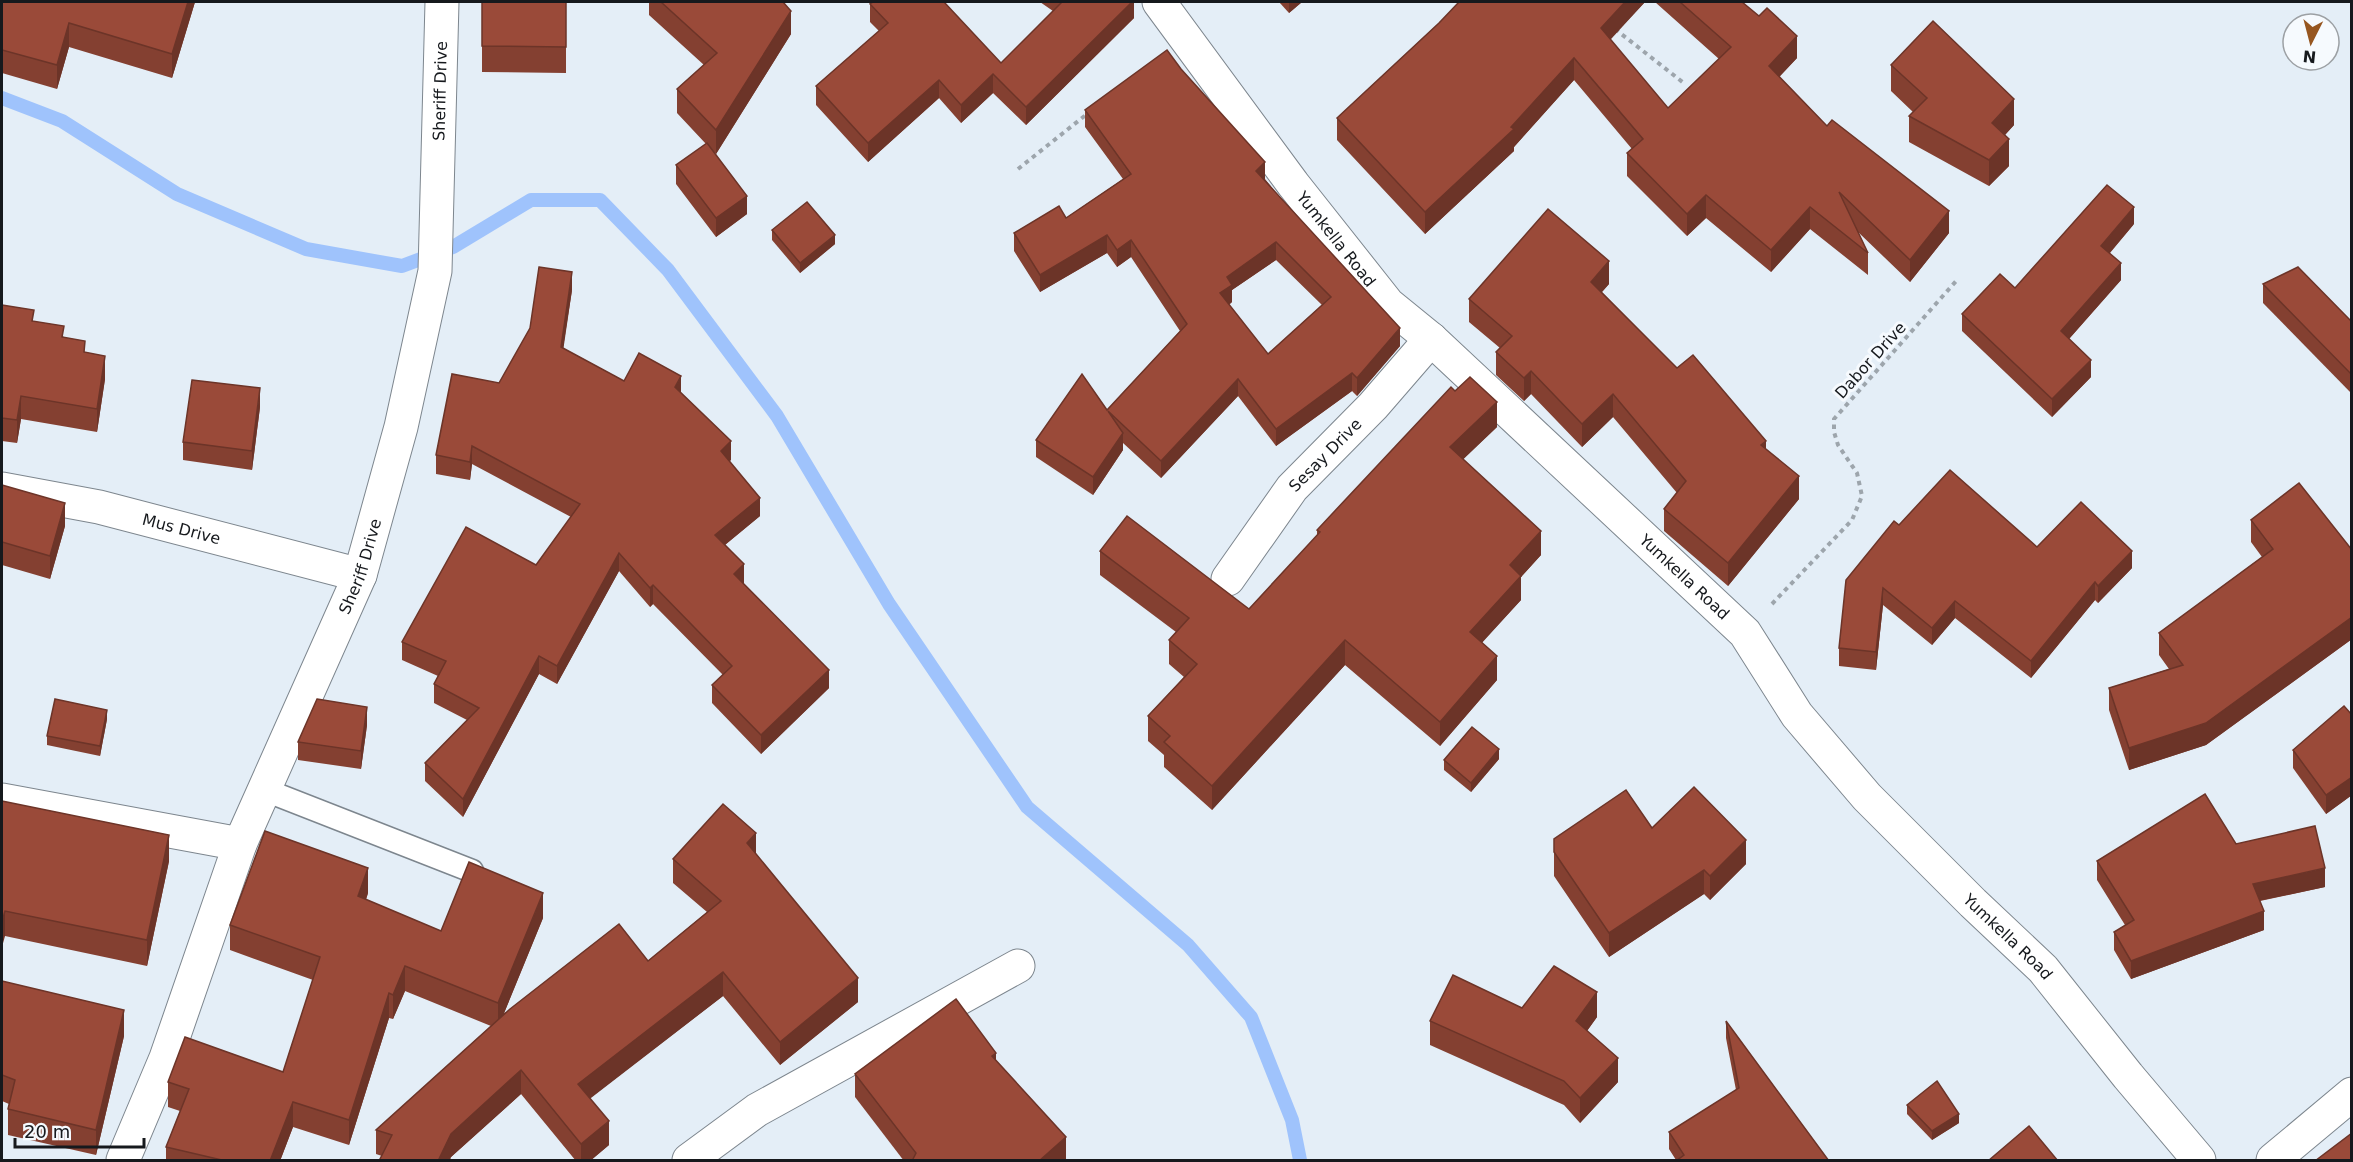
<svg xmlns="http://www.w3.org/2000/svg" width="2353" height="1162" font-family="'DejaVu Sans',sans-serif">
<rect width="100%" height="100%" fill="#e4eef7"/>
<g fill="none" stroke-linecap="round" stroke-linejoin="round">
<!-- stream -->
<path stroke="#9fc3fc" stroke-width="14" d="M2,98L62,121L177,194L306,249L402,266L453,247L531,200H600L668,270L777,416L889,604L1027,807L1188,945L1251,1017L1292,1120L1300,1160"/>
<defs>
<path id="lane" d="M265,790L472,871"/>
<g id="street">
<path id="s1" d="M1159,2L1293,184L1388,304L1431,339L1745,633L1797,715L1867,797L1973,903L2043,969L2128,1076L2199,1160"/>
<path id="s2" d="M2,489L99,507L360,575"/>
<path id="s3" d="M1228,579L1292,488L1373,406L1431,339"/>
<path d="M2,800L240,844"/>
<path id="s4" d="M123,1160L166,1058L240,844L360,575L401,427L435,271L442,2"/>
<path d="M689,1160L757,1110L1018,966"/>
<path d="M2273,1160L2352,1094"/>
</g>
</defs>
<!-- lane casing -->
<use href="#lane" stroke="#7d868e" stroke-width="25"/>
<!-- street casing -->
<use href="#street" stroke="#7d868e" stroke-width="35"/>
<!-- path -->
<g stroke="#9da5ac" stroke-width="4" stroke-dasharray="4.5 4.5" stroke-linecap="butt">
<path d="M1615,29L1685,84"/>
<path d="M1018,169L1087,114"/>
<path d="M1772,604L1852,520L1862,496L1857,473L1838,445L1834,432V419L1957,280"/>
</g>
<!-- lane -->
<use href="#lane" stroke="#fff" stroke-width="22"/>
<!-- street -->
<use href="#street" stroke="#fff" stroke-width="33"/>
</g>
<!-- wall -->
<g fill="#844031" fill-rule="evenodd">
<path d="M2,2H195L172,78L69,47L57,89L2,73Z"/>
<path d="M482,2H566V73L482,72Z"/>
<path d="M649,2H783L791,34L716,154L713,151L747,214L716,237L676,184V165L706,144L677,113V89L704,65L649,15Z"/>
<path d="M1040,2H1134V18L1026,125L993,93L961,123L939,98L868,162L816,105V86L879,31L870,22V4L1001,63L1053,11Z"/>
<path d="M1279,2H1302L1289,13Z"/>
<path d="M1645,2L1610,39L1668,108L1719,59L1655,2H1742L1797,58L1779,77L1827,126L1949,233L1910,282L1858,232L1868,253V275L1810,229L1771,272L1706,218L1687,236L1627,176V153L1632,149L1574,80L1514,147V151L1425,234L1337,140V118L1439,23Z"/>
<path d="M1891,65L2014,125L2005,135L2009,166L1989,186L1909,142V116L1913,112L1891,91Z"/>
<path d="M1085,110L1265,179L1400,346L1357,396L1352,391L1276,446L1238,396L1161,478L1123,443V450L1093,495L1036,457V440L1107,410L1180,331L1131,257L1117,267L1107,253L1040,292L1014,251V233L1066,218L1123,179L1085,127ZM1276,260L1322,305L1268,354L1229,305L1232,302V290Z"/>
<path d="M2134,224L2110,253L2121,280L2069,339L2091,377L2052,417L1962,331V314L2015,288Z"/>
<path d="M772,230L835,244L800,273L772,240Z"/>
<path d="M1609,284L1602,292L1677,368L1766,449L1799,499L1728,586L1664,531V509L1677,493L1613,417L1582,447L1531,394L1524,401L1496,375V352L1500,348L1469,322V299Z"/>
<path d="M2263,284L2352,322V394L2263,303Z"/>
<path d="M572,290L563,348L624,381L681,393L731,460L729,461L760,516L725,545L744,583L743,584L829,688L761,754L712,703V685L723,675L653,604L650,607L619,571L557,684L539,674L463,817L425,781V763L467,720L434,703V684L438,676L402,660V642L536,565L571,517L472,464L470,480L436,474V455L499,383Z"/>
<path d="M2,305L64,337L85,352L105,379L97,432L21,419L17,443L2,441Z"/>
<path d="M1455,391L1497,427L1463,459L1541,555L1521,577V600L1482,642L1497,680L1440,746L1345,665L1212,810L1164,767V755L1148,741V716L1184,677L1169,664V640L1176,632L1100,575V551L1249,609L1317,536V530Z"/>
<path d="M260,407L252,470L183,460V442Z"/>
<path d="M2,485L65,526L50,579L2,565Z"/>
<path d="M2251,520L2352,550V639L2206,745L2129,770L2109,710V688L2169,669L2159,655V633L2262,557L2251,542Z"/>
<path d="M1899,525L2037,547L2132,568L2098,603L2095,600L2031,678L1955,618L1932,645L1883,605L1876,670L1839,666V648Z"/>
<path d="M2352,715V795L2326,814L2293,768V750Z"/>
<path d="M107,719L100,756L47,745V736Z"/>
<path d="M367,725L361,769L298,760V742Z"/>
<path d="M1499,759L1471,792L1444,770V760Z"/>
<path d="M2,801L169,861L147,966L5,936Z"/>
<path d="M1554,839L1746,864L1710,900L1704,894L1609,957L1554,876Z"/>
<path d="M2236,844L2325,887L2260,901L2264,930L2131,979L2114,950V932L2125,925L2097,880V861Z"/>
<path d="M756,855L858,1002L780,1065L723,996L590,1098L609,1145L590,1161H576L521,1094L451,1157L382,1156L376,1154V1130L491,1026L405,991L393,1019L389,1018L349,1145L293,1127L280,1161H166V1147L180,1111L168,1107V1082L283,1072L313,980L230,950V925L368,893L366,900L441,931L543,918L504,1013L648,961L707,912L673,883V859Z"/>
<path d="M2,981L124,1036L96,1155L8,1135V1109L9,1104L2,1101Z"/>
<path d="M1522,1008L1597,1017L1587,1031L1618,1082L1580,1123L1564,1105L1430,1045V1021Z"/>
<path d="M1726,1021L1829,1161L1676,1160L1669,1149V1132L1736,1090L1726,1038Z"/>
<path d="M996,1061L1066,1160L1065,1161H904L855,1097V1074Z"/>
<path d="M1907,1105L1959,1123L1932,1140L1907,1114Z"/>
</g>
<!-- shaded-wall -->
<g fill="#6c3428">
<path d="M188,2H195L172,78V54Z"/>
<path d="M1132,2H1134V18L1026,125V107Z"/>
<path d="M1289,2H1302L1289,13Z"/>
<path d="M1625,2H1645L1601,50V28Z"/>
<path d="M791,11V34L716,154V130Z"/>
<path d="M69,23V47L57,89V65Z"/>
<path d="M1797,36V58L1769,88V66Z"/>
<path d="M1574,58V80L1514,147V151L1425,234V212L1511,127Z"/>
<path d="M993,74V93L961,123V105Z"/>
<path d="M939,80V98L868,162V143Z"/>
<path d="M2014,99V125L1992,149V123Z"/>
<path d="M2009,139V166L1989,186V160Z"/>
<path d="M1265,162V179L1256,188V171Z"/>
<path d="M1706,195V218L1687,236V214Z"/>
<path d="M747,196V214L716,237V218Z"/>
<path d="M1810,207V229L1771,272V250Z"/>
<path d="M2134,207V224L2101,263V246Z"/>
<path d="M1949,211V233L1910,282V260Z"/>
<path d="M835,235V244L800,273V263Z"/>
<path d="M1107,235V253L1040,292V275Z"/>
<path d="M1131,240V257L1117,267V250Z"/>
<path d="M1276,242V260L1232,290V302L1220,310V293L1227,277Z"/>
<path d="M1609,261V284L1591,304V282Z"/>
<path d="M2121,263V280L2061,348V331Z"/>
<path d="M572,272V290L561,365V347Z"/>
<path d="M1400,328V346L1357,396V378Z"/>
<path d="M105,356V379L97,432V409Z"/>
<path d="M2091,360V377L2052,417V399Z"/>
<path d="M1531,371V394L1524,401V378Z"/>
<path d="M1352,373V391L1276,446V429Z"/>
<path d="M681,376V394L675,387Z"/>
<path d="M1238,379V396L1161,478V461Z"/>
<path d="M260,388V407L252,470V451Z"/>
<path d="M1613,394V417L1582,447V424Z"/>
<path d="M21,396V419L17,443V420Z"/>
<path d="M1497,402V427L1450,472V447Z"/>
<path d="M1123,433V450L1093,495V477Z"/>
<path d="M731,441V460L721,469V451Z"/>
<path d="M1766,441V464L1761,445Z"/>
<path d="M472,446V464L470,480V462Z"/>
<path d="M1799,476V499L1728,586V563Z"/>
<path d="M760,498V516L715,553V535Z"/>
<path d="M65,503V526L50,579V556Z"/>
<path d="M1541,531V555L1521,577V600L1470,656V632L1510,565Z"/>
<path d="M2132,551V568L2098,603V586Z"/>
<path d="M619,553V571L557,684V666Z"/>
<path d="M744,564V583L734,593V574Z"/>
<path d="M2095,582V600L2031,678V661Z"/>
<path d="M653,585V604L650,607V588Z"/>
<path d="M1883,588V605L1876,670V652Z"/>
<path d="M1955,601V618L1932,645V628Z"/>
<path d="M2352,617V639L2206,745L2129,770V748Z"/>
<path d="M1345,640V665L1212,810V786Z"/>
<path d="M539,656V674L463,817V799Z"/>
<path d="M1497,656V680L1440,746V722Z"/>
<path d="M829,670V688L761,754V735Z"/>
<path d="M367,707V725L361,769V751Z"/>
<path d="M107,710V719L100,756V746Z"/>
<path d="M1499,749V759L1471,792V783Z"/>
<path d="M2352,777V795L2326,814V795Z"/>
<path d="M756,833V856L747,843Z"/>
<path d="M169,835V861L147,966V940Z"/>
<path d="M1746,840V864L1710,900V876Z"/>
<path d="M368,868V893L358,921V896Z"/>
<path d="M2325,868V887L2253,902V884Z"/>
<path d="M1704,870V894L1609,957V933Z"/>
<path d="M543,893V918L498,1028V1003Z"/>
<path d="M5,911V936L2,947V921Z"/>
<path d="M2264,911V930L2131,979V961Z"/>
<path d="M405,966V991L393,1019V995Z"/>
<path d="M723,972V996L578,1108V1084Z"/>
<path d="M858,978V1002L780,1065V1042Z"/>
<path d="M1597,992V1017L1576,1046V1021Z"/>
<path d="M389,993V1018L349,1145V1120Z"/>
<path d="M124,1010V1036L96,1155V1130Z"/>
<path d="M996,1053V1076L992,1056Z"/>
<path d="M1618,1058V1082L1580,1123V1098Z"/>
<path d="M521,1070V1094L451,1157L450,1161H438L451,1134Z"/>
<path d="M293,1102V1127L280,1161H270Z"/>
<path d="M1959,1114V1123L1932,1140V1131Z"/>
<path d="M609,1121V1145L590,1161H581V1144Z"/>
<path d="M1066,1137V1160L1065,1161H1039Z"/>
</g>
<!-- building -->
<g fill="#9a4a39" stroke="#6c3428" stroke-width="1.5" fill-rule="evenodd">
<path d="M2,2H188L172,54L69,23L57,65L2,50Z"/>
<path d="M482,2H566V47L482,46Z"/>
<path d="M661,2H783L791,11L716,130L677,89L717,53Z"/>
<path d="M873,2H944L1001,63L1062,2H1132L1026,107L993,74L961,105L939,80L868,143L816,86L888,23L870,4Z"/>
<path d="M1459,2H1625L1601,28L1668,108L1731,47L1680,2H1742L1759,16L1767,8L1797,36L1769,66L1827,126L1832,120L1949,211L1910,260L1839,192L1868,253L1810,207L1771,250L1706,195L1687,214L1627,153L1643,139L1574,58L1511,127L1514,129L1425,212L1337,118L1439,23Z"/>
<path d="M1933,21L2014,99L1992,123L2009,139L1989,160L1909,116L1927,98L1891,65Z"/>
<path d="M1167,50L1181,69L1265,162L1256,171L1400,328L1357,378L1352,373L1276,429L1238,379L1161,461L1108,411L1123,433L1093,477L1036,440L1082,374L1107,410L1187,324L1131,240L1117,250L1107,235L1040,275L1014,233L1059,206L1066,218L1131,174L1085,110ZM1276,242L1331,297L1268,354L1220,293L1232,285L1227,277Z"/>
<path d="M707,143L747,196L716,218L676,165Z"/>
<path d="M2107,185L2134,207L2101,246L2121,263L2061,331L2091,360L2052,399L1962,314L2000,274L2015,288Z"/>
<path d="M807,202L835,235L800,263L772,230Z"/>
<path d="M1548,209L1609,261L1591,282L1677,368L1693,355L1766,441L1761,445L1799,476L1728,563L1664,509L1686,481L1613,394L1582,424L1531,371L1524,378L1496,352L1512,336L1469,299Z"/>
<path d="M539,267L572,272L561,347L624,381L639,353L681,376L675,387L731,441L721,451L760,498L715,535L744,564L734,574L829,670L761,735L712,685L732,666L653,585L650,588L619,553L557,666L539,656L463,799L425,763L479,708L434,684L446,661L402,642L466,527L536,565L580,504L472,446L470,462L436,455L452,374L499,383L530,328Z"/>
<path d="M2298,267L2352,322V375L2263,284Z"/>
<path d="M2,305L34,310L32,321L64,326L62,337L85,341L84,352L105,356L97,409L21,396L17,420L2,418Z"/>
<path d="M1470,377L1497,402L1450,447L1541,531L1510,565L1521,576L1470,632L1497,656L1440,722L1345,640L1212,786L1164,742L1170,736L1148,716L1197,664L1169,640L1189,618L1100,551L1127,516L1249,609L1320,532L1317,530L1451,387L1455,391Z"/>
<path d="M192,380L260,388L252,451L183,442Z"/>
<path d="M1950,470L2037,547L2081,502L2132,551L2098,586L2095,582L2031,661L1955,601L1932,628L1883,588L1876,652L1839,648L1846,580L1894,521L1899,525Z"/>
<path d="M2299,483L2352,550V617L2206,723L2129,748L2109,688L2183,665L2159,633L2273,549L2251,520Z"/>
<path d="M2,485L65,503L50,556L2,542Z"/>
<path d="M55,699L107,710L100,746L47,736Z"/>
<path d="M317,699L367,707L361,751L298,742Z"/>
<path d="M2344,706L2352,715V777L2326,795L2293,750Z"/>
<path d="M1472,727L1499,749L1471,783L1444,760Z"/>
<path d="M1694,787L1746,840L1710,876L1704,870L1609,933L1554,852V839L1626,790L1652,828Z"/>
<path d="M2205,794L2236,844L2315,826L2325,868L2253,884L2264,911L2131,961L2114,932L2134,920L2097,861Z"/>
<path d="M2,801L169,835L147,940L5,911L2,921Z"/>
<path d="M723,804L756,833L747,843L858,978L780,1042L723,972L578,1084L609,1121L581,1144L521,1070L451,1134L438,1161H379L392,1135L376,1130L510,1009L619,924L648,961L721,901L673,859Z"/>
<path d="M265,831L368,868L358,896L441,931L469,862L543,893L498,1003L405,966L393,995L389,993L349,1120L293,1102L270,1161H226L166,1147L189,1089L168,1082L185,1037L283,1072L320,957L230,925Z"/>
<path d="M1554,966L1597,992L1576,1021L1618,1058L1580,1098L1564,1081L1430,1021L1453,975L1522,1008Z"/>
<path d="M2,981L124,1010L96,1130L8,1109L15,1080L2,1075Z"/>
<path d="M956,999L996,1053L992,1056L1066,1137L1039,1161H912L916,1153L855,1074Z"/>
<path d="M1726,1021L1829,1161H1676L1684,1155L1669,1132L1739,1088Z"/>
<path d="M1937,1081L1959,1114L1932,1131L1907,1105Z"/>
<path d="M2029,1126L2058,1161H1988Z"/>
<path d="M2352,1133V1161H2315Z"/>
</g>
<g text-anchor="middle" stroke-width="6" stroke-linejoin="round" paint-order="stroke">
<!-- street labels -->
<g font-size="16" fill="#16191d" stroke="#f6fafe">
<text dy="6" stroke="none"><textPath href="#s4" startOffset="1125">Sheriff Drive</textPath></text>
<text dy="6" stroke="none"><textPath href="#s1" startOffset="296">Yumkella Road</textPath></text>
<text transform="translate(1870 360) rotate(-48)" y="6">Dabor Drive</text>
<text dy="6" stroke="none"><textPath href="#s3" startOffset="158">Sesay Drive</textPath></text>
<text dy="6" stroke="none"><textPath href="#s2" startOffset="184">Mus Drive</textPath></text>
<text dy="6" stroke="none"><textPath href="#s4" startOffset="640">Sheriff Drive</textPath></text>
<text dy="6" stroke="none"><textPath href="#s1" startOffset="782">Yumkella Road</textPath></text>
<text dy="6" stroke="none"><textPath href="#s1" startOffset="1268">Yumkella Road</textPath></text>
</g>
</g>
<!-- border -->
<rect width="2353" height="1162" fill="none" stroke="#16191d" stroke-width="6"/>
<!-- north arrow -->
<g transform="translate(2311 42) rotate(186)"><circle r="28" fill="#f6fafe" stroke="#9ca0a4" stroke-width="1.5"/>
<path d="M0-4.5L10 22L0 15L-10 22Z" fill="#965620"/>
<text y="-9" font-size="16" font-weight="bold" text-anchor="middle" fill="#16191d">N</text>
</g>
<!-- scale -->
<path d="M15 1138v9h129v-9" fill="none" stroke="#16191d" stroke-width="3"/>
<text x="24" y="1138" font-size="18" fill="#16191d" stroke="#f6fafe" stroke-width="4.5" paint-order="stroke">20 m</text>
</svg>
